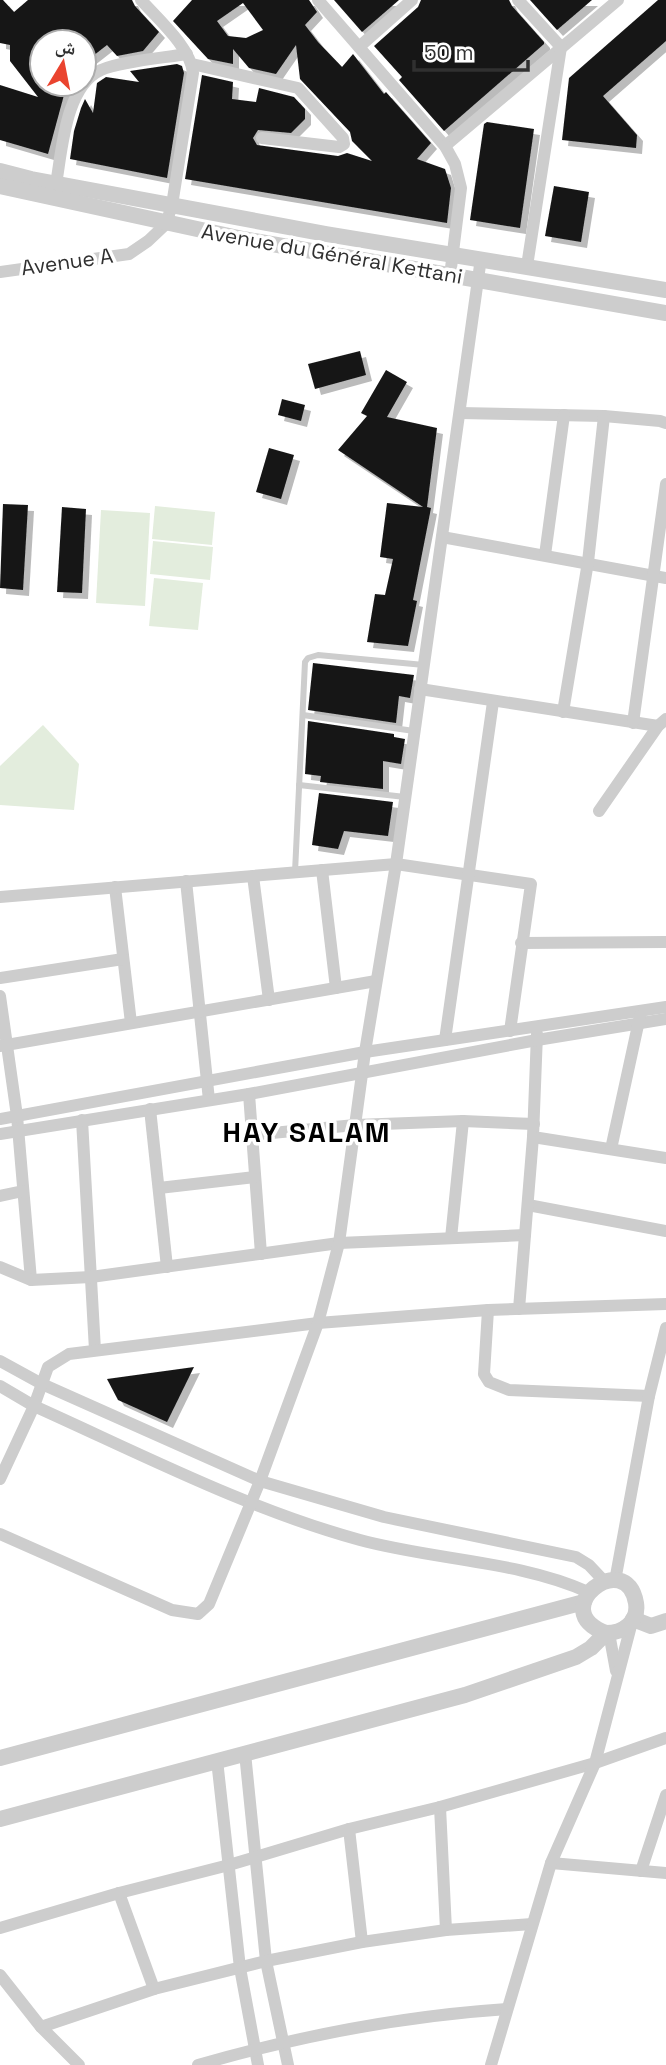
<svg xmlns="http://www.w3.org/2000/svg" width="666" height="2065" font-family="'Space Grotesk','Noto Naskh Arabic',sans-serif">
<defs>
<filter id="shadow"><feDropShadow dx="6" dy="6" stdDeviation="0" flood-color="#0004"/></filter>
</defs>
<rect width="100%" height="100%" fill="#fff"/>
<!-- green -->
<g fill="#e3eddd">
<path d="M155,506L215,512L212,545L152,539Z"/>
<path d="M101,510L150,513L145,606L96,603Z"/>
<path d="M153,541L213,547L210,580L150,574Z"/>
<path d="M154,578L203,583L198,630L149,626Z"/>
<path d="M43,725L79,764L74,810L0,805V766Z"/>
</g>
<!-- building -->
<g fill="#171717" fill-rule="evenodd" filter="url(#shadow)">
<path d="M0,0H3L14,12L28,0H132L135,6L159,32L143,51L117,56L107,45L84,63V42H42V84H67L48,154L0,140V85L38,97L10,61V45L0,43Z"/>
<path d="M192,0H309L317,12L305,25L318,42L342,67L353,54L384,94L386,92L431,143L417,159L445,169L451,188L447,223L185,179L202,75L233,82L232,99L256,102L259,88L294,97L305,109V119L291,133L258,130L253,138L257,145L338,156L347,153L372,161L352,141L350,132L300,79L296,45L276,74L249,68L233,49V64L208,59L173,21ZM243,3L263,30L246,38L228,36L217,21Z"/>
<path d="M334,0H399L362,32Z"/>
<path d="M421,0H509L512,6L544,42V44L444,131L399,80L402,77L374,46L418,7Z"/>
<path d="M530,0H592L557,30Z"/>
<path d="M658,0H666V41L603,96L637,135L636,148L562,140L569,78Z"/>
<path d="M177,64L182,66L184,73L167,178L70,159L74,131L81,108L85,99L93,113L97,83L106,77L139,82L130,71Z"/>
<path d="M487,122L534,129L520,228L470,220L484,124Z"/>
<path d="M554,186L589,192L581,242L545,236Z"/>
<path d="M360,351L366,375L315,389L308,364Z"/>
<path d="M386,370L407,382L387,417L437,428L427,507L431,508L413,600L417,601L408,646L367,642L375,594L385,595L393,559L380,557L387,503L423,507L338,450L367,416L361,413Z"/>
<path d="M282,399L305,405L301,421L278,415Z"/>
<path d="M269,448L294,455L281,499L256,492Z"/>
<path d="M3,504L28,505L23,590L0,588Z"/>
<path d="M62,507L86,509L82,593L57,592Z"/>
<path d="M313,663L414,675L410,698L399,696L396,723L308,710Z"/>
<path d="M308,721L394,734V737L405,739L401,764L383,761V789L320,782L321,776L305,774Z"/>
<path d="M319,793L393,802L388,836L344,831L338,849L312,845Z"/>
<path d="M194,1367L167,1422L118,1400L107,1379Z"/>
</g>
<g fill="none" stroke-linecap="round" stroke-linejoin="round">
<!-- service -->
<g stroke="#cdcdcd" stroke-width="6">
<path d="M303,715L414,731"/>
<path d="M299,785L405,797"/>
<path d="M295,872L305,662L308,658L318,655L424,665"/>
</g>
<!-- minor -->
<g stroke="#cdcdcd" stroke-width="12">
<path d="M318,0L445,146L618,0"/>
<path d="M518,0L561,47L527,266"/>
<path d="M359,47L412,0"/>
<path d="M192,64L298,88L343,138L344,144L339,147L262,138"/>
<path d="M445,146L455,164L461,188L450,276"/>
<path d="M56,184C62,151 65,86 101,70C123,61 163,58 187,54"/>
<path d="M0,272L129,254L148,241L166,224L172,205L193,73C191,48 158,19 141,0"/>
<path d="M460,413L604,416L660,421L666,423"/>
<path d="M442,537L666,578"/>
<path d="M545,555L564,415"/>
<path d="M420,689L658,726"/>
<path d="M563,712L588,562L604,416"/>
<path d="M633,723L666,484"/>
<path d="M599,811L658,726L666,719"/>
<path d="M322,870L336,988"/>
<path d="M253,876L269,1000"/>
<path d="M186,881L209,1100"/>
<path d="M115,887L131,1023"/>
<path d="M0,897L396,864L531,884L510,1031"/>
<path d="M521,943L666,942"/>
<path d="M0,978L123,959"/>
<path d="M0,996L17,1116L31,1280"/>
<path d="M537,1034L533,1137L666,1158"/>
<path d="M445,1040L493,702"/>
<path d="M0,1046L376,981"/>
<path d="M249,1094L261,1254"/>
<path d="M150,1109L167,1267"/>
<path d="M0,1119L365,1052L666,1007"/>
<path d="M82,1120L95,1350"/>
<path d="M0,1134L249,1094L537,1040L666,1019"/>
<path d="M252,1135L355,1125L463,1121L534,1124"/>
<path d="M611,1149L640,1016"/>
<path d="M159,1188L255,1177"/>
<path d="M0,1196L23,1191"/>
<path d="M528,1205L666,1231"/>
<path d="M451,1238L463,1121"/>
<path d="M0,1267L31,1280L91,1277L339,1243L525,1235"/>
<path d="M519,1309L533,1137"/>
<path d="M488,1310L484,1374L489,1382L509,1390L649,1396"/>
<path d="M0,1361L42,1384L260,1481L384,1517L576,1557L589,1565L604,1581"/>
<path d="M0,1386L34,1406C141,1454 247,1509 360,1540C434,1560 520,1561 588,1592"/>
<path d="M0,1479L34,1406L48,1367L69,1354L318,1323L488,1310L666,1304"/>
<path d="M0,1534L172,1610L198,1614L209,1604L260,1481L318,1323L339,1243L365,1052L396,864L481,258"/>
<path d="M615,1581L649,1396L666,1328"/>
<path d="M609,1633L616,1671"/>
<path d="M245,1753L266,1961L288,2065"/>
<path d="M217,1760L240,1968L258,2065"/>
<path d="M440,1807L446,1930"/>
<path d="M349,1829L362,1942"/>
<path d="M551,1863L666,1873"/>
<path d="M641,1871L666,1795"/>
<path d="M119,1893L154,1989"/>
<path d="M0,1928L119,1893L229,1865L349,1829L440,1807L595,1763L666,1738"/>
<path d="M0,1975L41,2027L79,2065"/>
<path d="M41,2027L154,1989L266,1961L362,1942L446,1930L532,1924"/>
<path d="M198,2065C299,2036 402,2016 507,2009"/>
<path d="M491,2065L551,1863L595,1763L632,1622"/>
</g>
<!-- tertiary -->
<g stroke="#cdcdcd" stroke-width="16">
<path d="M0,171L31,179L326,234L666,290"/>
<path d="M0,186L243,239L666,313"/>
<path d="M633,1619L651,1626L666,1621"/>
<path d="M0,1758L584,1602"/>
<path d="M0,1819L465,1695L576,1657L591,1648L606,1633C623,1633 639,1622 636,1603C626,1546 544,1610 606,1633"/>
</g>
</g>
<g text-anchor="middle" stroke-width="7" stroke-linejoin="round" paint-order="stroke">
<!-- street labels -->
<g font-size="21" fill="#303030" stroke="#fff">
<text transform="translate(332 254) rotate(10)" y="7">Avenue du Général Kettani</text>
<text transform="translate(67 262) rotate(-8)" y="7">Avenue A</text>
</g>
<!-- district labels -->
<g font-size="28" font-weight="bold" letter-spacing="2" fill="#000" stroke="#fff">
<text x="307" y="1142">HAY SALAM</text>
</g>
</g>
<!-- north arrow -->
<g transform="translate(63 63) rotate(10)"><circle r="33" fill="#ffffff" stroke="#acacac" stroke-width="2"/>
<path d="M0-5L12 26L0 18L-12 26Z" fill="#ea442f"/>
<text y="-10" font-size="19" font-weight="bold" text-anchor="middle" fill="#303030">ش</text>
</g>
<!-- scale -->
<path d="M414 60v10h114v-10" fill="none" stroke="#303030" stroke-width="3.5"/>
<text x="424" y="60" font-size="21" fill="#303030" stroke="#ffffff" stroke-width="5" paint-order="stroke">50 m</text>
</svg>
